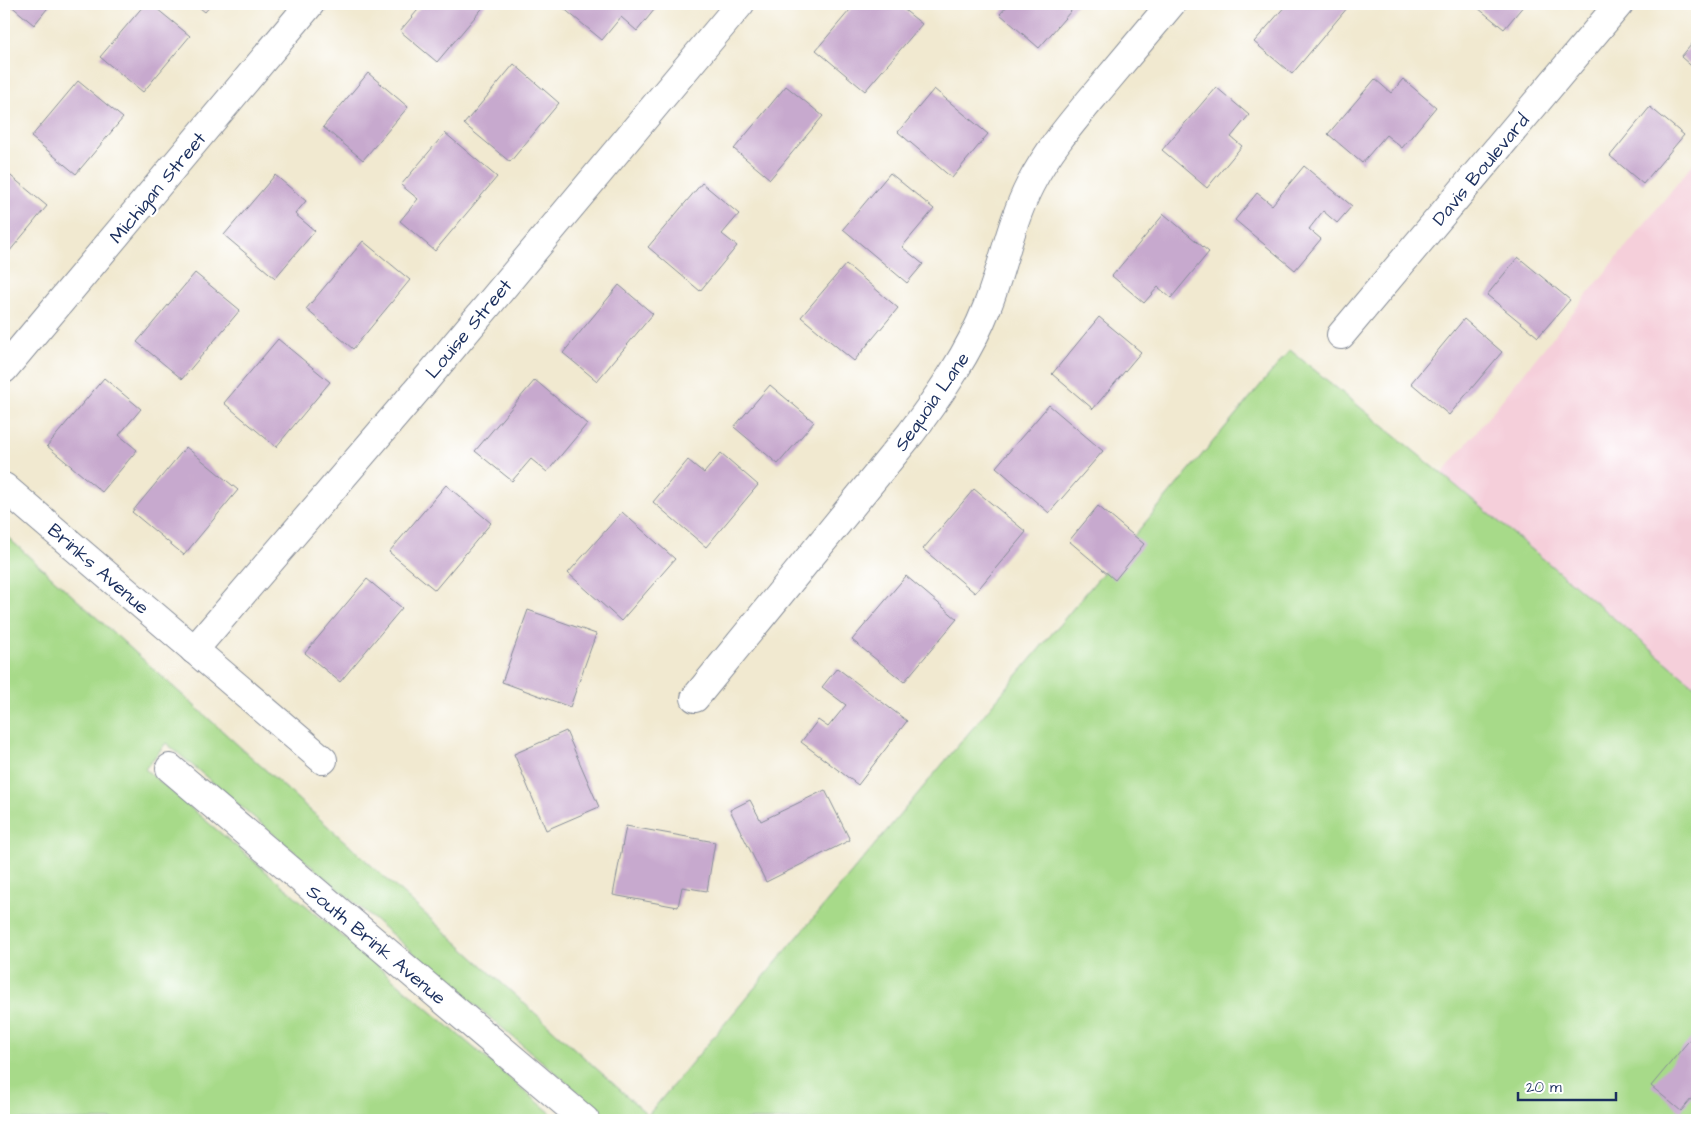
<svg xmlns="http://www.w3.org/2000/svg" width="1701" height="1124" font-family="'Architects Daughter',sans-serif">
<rect width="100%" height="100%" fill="#fff"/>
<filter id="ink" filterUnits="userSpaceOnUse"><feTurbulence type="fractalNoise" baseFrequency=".02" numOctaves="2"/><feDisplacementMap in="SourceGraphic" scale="10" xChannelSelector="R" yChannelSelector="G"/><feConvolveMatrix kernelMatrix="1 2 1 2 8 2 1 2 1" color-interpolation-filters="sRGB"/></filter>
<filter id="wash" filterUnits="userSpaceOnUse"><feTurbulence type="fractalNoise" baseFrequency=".0096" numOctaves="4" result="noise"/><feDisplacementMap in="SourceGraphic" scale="20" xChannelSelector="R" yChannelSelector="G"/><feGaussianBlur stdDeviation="1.12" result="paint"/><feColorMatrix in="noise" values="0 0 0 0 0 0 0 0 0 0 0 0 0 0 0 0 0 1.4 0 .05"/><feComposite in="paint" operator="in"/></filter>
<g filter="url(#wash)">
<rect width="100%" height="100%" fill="#f1e9d0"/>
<!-- built -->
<path fill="#f5cfda" d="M1697,159V688L1442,474Z"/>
<!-- green -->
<path fill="#a7da89" stroke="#618474" d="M1290,350L1442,474L1697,688V1120H611L166,743L145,769L559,1120H4V534L648,1115Z"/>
<g id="blocks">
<!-- building -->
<g fill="#c7a9ce">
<path d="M9,4H51L34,25Z"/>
<path d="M145,4H151L190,36L143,92L100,57Z"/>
<path d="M195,4H212L205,12Z"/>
<path d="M423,4H486L437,62L400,31Z"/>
<path d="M565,4H659L637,31L621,17L602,40L562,7Z"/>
<path d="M855,4H897L922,24L865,91L816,50Z"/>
<path d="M1009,4H1077L1039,48L1000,14Z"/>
<path d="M1287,4H1345L1348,7L1292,74L1254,42Z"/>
<path d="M1473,4H1525L1504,29Z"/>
<path d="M1697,38V71L1681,57Z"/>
<path d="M514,64L559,103L510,162L464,124Z"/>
<path d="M368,73L408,107L363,160L323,127Z"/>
<path d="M1375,79L1391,93L1403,79L1436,107L1402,148L1386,135L1362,163L1328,134Z"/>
<path d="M78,81L123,118L76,174L31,137Z"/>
<path d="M786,86L823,116L770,179L734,149Z"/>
<path d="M1216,87L1249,115L1231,137L1242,146L1207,188L1162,150Z"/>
<path d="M934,89L988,134L952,178L898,132Z"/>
<path d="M1650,107L1684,135L1643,184L1610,156Z"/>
<path d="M445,133L497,177L435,251L400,221L418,199L401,185Z"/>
<path d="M1304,166L1352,206L1337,223L1323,211L1309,229L1321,239L1295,270L1235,220L1257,193L1272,205Z"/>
<path d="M6,172L47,206L4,258V174Z"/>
<path d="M890,173L934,209L902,247L923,264L907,283L843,229Z"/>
<path d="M275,175L306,201L295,214L315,231L275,278L224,235Z"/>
<path d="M702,183L739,214L722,234L737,246L700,291L648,247Z"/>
<path d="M1164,214L1209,252L1171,298L1158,287L1144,303L1112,276Z"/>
<path d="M363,241L410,280L353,349L306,309Z"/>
<path d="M1518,257L1570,300L1538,337L1487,295Z"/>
<path d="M846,264L898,308L854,361L801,317Z"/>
<path d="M195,273L240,310L182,379L137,342Z"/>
<path d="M619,285L653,314L597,381L563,353Z"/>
<path d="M1099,317L1141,352L1093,409L1052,374Z"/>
<path d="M1464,319L1502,352L1449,415L1411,383Z"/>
<path d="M278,339L330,382L276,447L224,403Z"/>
<path d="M104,378L141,409L119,435L137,450L102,492L47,446Z"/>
<path d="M535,380L587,424L547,472L531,459L512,481L475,451Z"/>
<path d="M770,385L814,422L778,464L734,427Z"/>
<path d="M1049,405L1103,451L1049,513L996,467Z"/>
<path d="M186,447L238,490L184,555L132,512Z"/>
<path d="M721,453L758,485L706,547L653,502L688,460L704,473Z"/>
<path d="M446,485L491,523L435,590L389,552Z"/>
<path d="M974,489L1026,532L975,593L923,549Z"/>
<path d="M1098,506L1144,544L1115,580L1069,541Z"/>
<path d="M622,512L675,559L621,621L568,573Z"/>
<path d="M906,576L957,619L904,682L852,640Z"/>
<path d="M367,579L402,608L340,682L305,653Z"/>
<path d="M528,610L596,634L570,707L502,682Z"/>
<path d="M837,668L907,721L858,785L801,742L818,720L828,727L846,705L822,687Z"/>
<path d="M566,731L599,807L546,830L514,754Z"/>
<path d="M825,790L850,840L766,882L730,810L750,800L761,821Z"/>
<path d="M626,826L715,842L707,891L682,887L678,907L613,895Z"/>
<path d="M1697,1031V1092L1681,1111L1651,1086Z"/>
</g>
</g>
</g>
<g filter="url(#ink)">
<use href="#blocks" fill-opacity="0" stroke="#868c97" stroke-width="1"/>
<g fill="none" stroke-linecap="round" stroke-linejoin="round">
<defs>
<g id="minor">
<path d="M1341,335L1619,4"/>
<path d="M4,369L310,4"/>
<path d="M4,487L323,760"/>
<path d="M194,650L418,389L740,4"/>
<path d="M695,698L911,433C941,393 969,353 987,307C1003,267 1010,224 1030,185C1048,150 1073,121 1098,91C1122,62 1147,33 1171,4"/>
<path d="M170,768L585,1120"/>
</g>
</defs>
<!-- minor casing -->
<use href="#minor" stroke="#868c97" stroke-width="30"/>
<!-- minor -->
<use href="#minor" stroke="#fff" stroke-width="28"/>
</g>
</g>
<g text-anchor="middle" stroke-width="4.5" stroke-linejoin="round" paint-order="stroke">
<!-- street labels -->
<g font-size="19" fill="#1b2f5e" stroke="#fff">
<text transform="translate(1480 169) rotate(-50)" y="7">Davis Boulevard</text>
<text transform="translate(157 187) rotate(-50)" y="7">Michigan Street</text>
<text transform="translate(468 328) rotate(-50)" y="7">Louise Street</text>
<text transform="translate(931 401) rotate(-55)" y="7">Sequoia Lane</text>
<text transform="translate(99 568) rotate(41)" y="7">Brinks Avenue</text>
<text transform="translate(377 944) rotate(40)" y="7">South Brink Avenue</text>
</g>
</g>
<!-- margin -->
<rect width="1701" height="1124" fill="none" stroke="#fff" stroke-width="20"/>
<!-- scale -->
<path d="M1518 1092v8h98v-8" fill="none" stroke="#1b2f5e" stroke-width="2.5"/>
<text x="1526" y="1092" font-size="15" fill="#1b2f5e" stroke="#ffffff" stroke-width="4" paint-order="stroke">20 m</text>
</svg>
